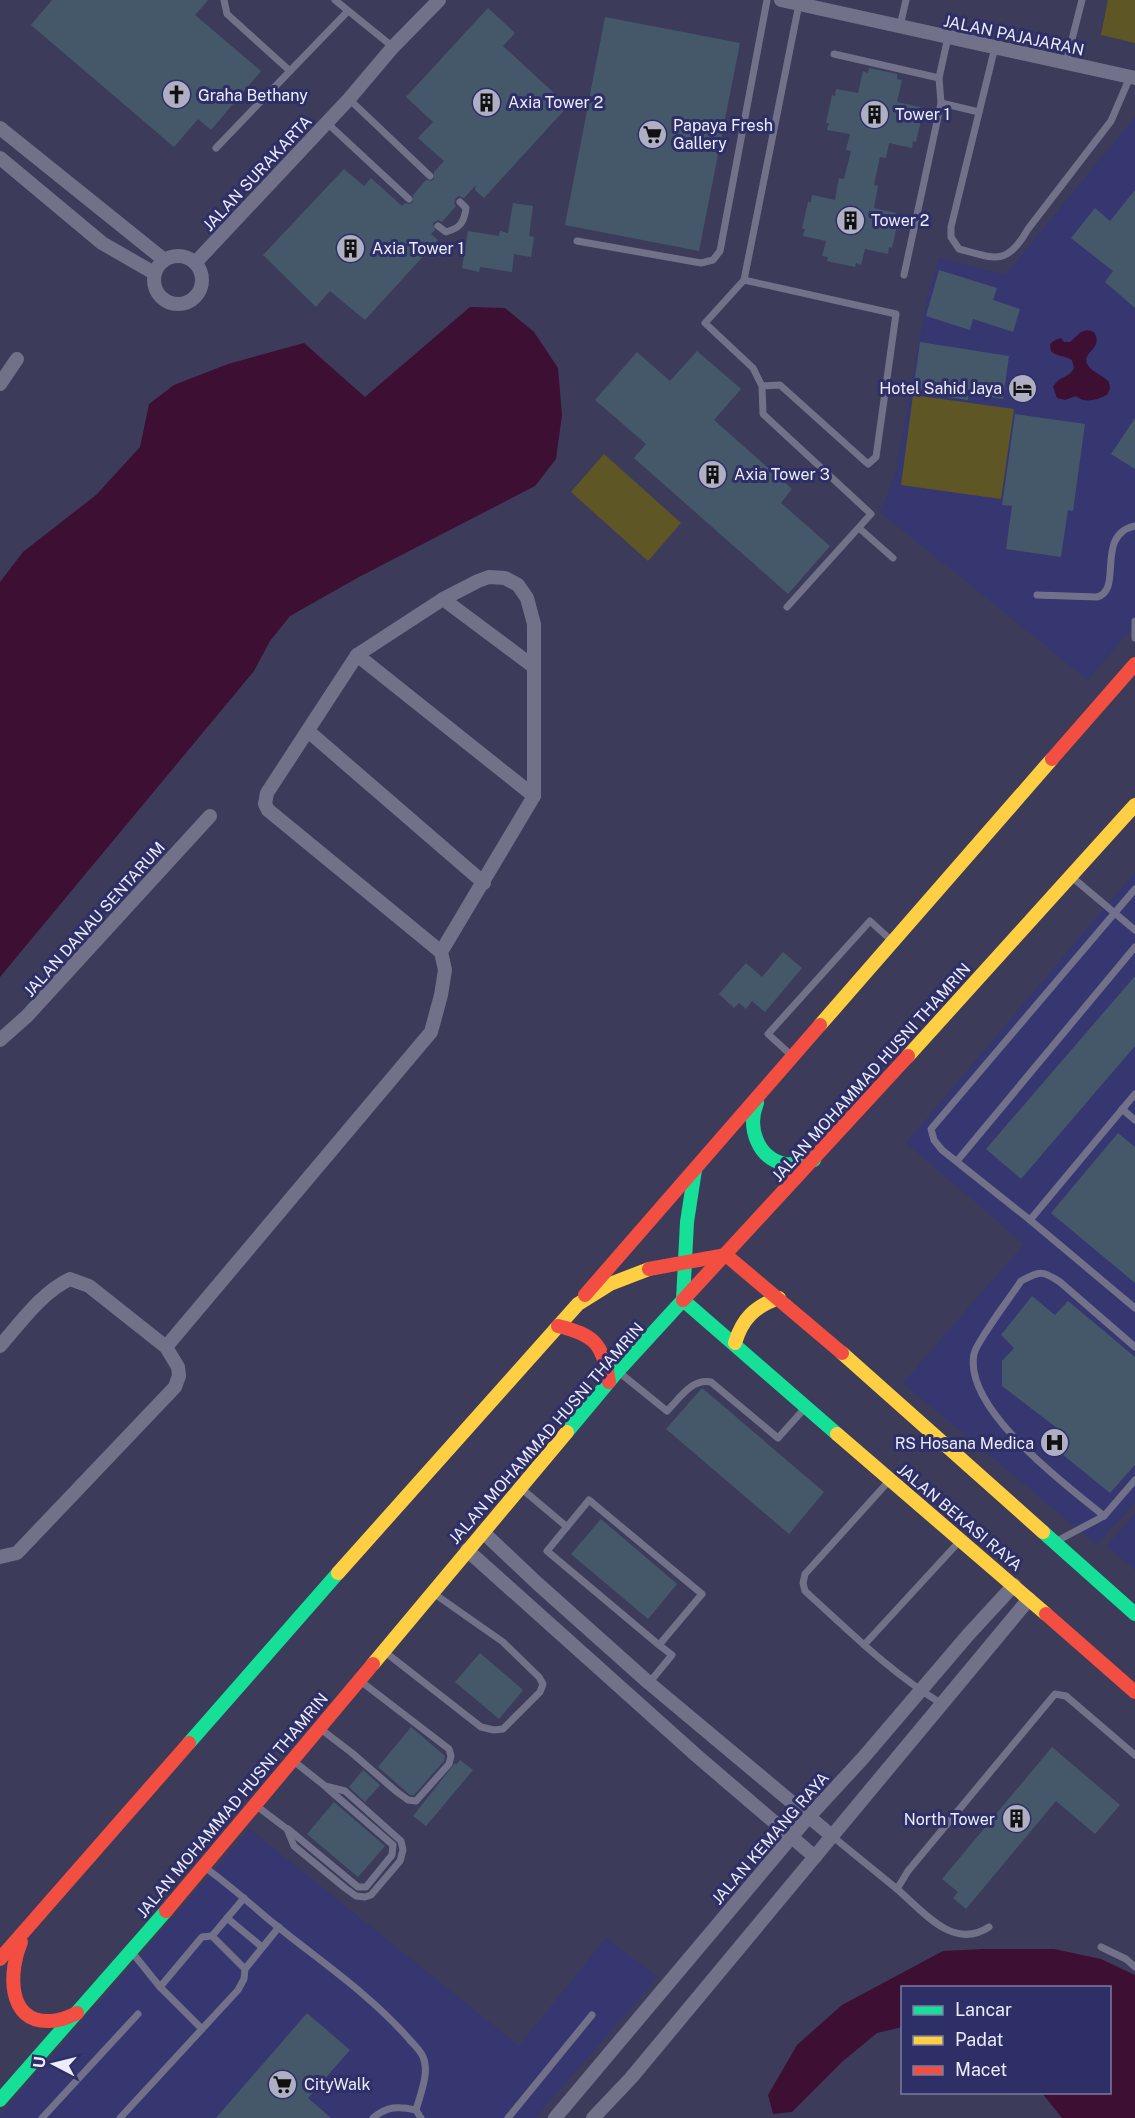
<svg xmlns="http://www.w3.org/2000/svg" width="1135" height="2118" font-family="'Public Sans',sans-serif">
<rect width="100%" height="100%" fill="#3c3c5a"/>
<!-- built -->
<g fill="#363671">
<path d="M1135,117V625L1088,680L880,512L895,476L927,299L939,258L1005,275Z"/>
<path d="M1135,872V1502L1097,1545L903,1383L1024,1244L906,1143Z"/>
<path d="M1135,1513V1570L1107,1546Z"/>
<path d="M250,1829L519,2046L606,1938L658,1977L535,2118H0V2116Z"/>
</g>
<!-- green -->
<g fill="#5f5625">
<path d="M1108,0H1135V43L1101,35Z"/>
<path d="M913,395L1014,409L1001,499L901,485Z"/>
<path d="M604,454L681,523L648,561L571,492Z"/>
</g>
<!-- water -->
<g fill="#3c0f33">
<path d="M470,307L505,308L534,332L558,368L562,415L556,459L535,486L359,577L290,616L270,641L254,671L0,977V582L23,552L96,495L140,447L149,404L174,385L228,364L304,343L365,397Z"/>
<path d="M1087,330L1094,332C1105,350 1078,352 1089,367C1094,373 1104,376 1109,382L1110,389L1107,395C1096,400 1085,404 1076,396L1065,400L1057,398L1053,387C1060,375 1068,379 1074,368L1072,360C1064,355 1057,357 1051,351L1050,344L1055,340L1061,338L1064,342H1070L1081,332Z"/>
<path d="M984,1949H1054L1101,1959L1135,1975V2118H1062L1042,2093L1110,2092V1988H902V2027L877,2033L843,2061L792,2112L773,2114L768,2095L797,2045L842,2005L943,1951Z"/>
</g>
<!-- building -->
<g fill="#45586a">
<path d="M52,0H208L195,15L261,71L211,130L198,119L174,147L31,25Z"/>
<path d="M488,8L515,33L503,46L568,106L484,198L475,190L476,185L464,198L459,196L456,198L454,203L456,206L442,222L438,220L433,223L435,230L431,234L438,240L365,320L330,291L316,307L263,255L344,169L364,186L371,178L402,206L405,203L410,204L413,202V195L426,180L431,181L434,179V172L444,161L418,138L433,122L406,97Z"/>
<path d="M605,17L740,43L699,251L565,225Z"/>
<path d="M869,68L897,74V79L902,80L897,102L920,107L919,114L922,115L916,142L913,141L912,148L889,143L886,158L880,157L874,185L878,186L874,208L896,213L895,220L898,221L892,248L889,247L888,254L865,249L861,265L856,263L855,267L827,261L828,257L822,256L826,241L803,236L805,229H802L808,202H811L812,195L835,200L839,178L844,179L851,151L846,150L850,134L827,130L829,123H826L832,95L835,96L836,89L858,93L863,71L868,73Z"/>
<path d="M1135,190V308L1105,282L1113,271L1071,238L1095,208L1110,221Z"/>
<path d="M513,203L533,206L529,236L534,237L531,257L514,254L512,272L480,267L479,272L462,268L468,231L499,236L500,231L508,233Z"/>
<path d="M939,270L997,288L993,300L1020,309L1013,332L973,319L970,330L926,316Z"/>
<path d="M920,342L1009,356L1003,399L969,394L968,400L913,392Z"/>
<path d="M697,351L741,389L714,420L792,489L781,503L830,546L788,594L634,458L646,444L595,400L637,352L670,381Z"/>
<path d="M1015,414L1085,424L1073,511L1068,510L1061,557L1006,549L1012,506L1002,505Z"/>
<path d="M1135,418V469L1111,454Z"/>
<path d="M783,952L802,968L765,1012L752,1001L746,1009L739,1003L734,1008L719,994L746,963L762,977Z"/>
<path d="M1135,976V1046L1021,1179L986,1149Z"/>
<path d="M1118,1133L1135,1147V1283L1051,1213Z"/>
<path d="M1032,1296L1055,1315L1068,1301L1135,1357V1465L1110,1493L1046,1441L1057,1428L1002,1386V1361L1014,1348L1001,1335Z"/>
<path d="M702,1388L824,1492L789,1534L666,1429Z"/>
<path d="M601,1519L677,1584L648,1619L571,1554Z"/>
<path d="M480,1653L523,1690L499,1719L455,1682Z"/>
<path d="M411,1727L445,1756L444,1761L414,1795H410L378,1767Z"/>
<path d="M1052,1747L1120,1805L1095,1834L1056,1801L966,1909L953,1898L958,1892L942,1879Z"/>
<path d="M460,1760L473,1770L426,1826L413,1816L455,1763L456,1765Z"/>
<path d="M363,1770L380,1785L365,1802L349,1787Z"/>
<path d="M334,1802L385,1846L358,1877L307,1834Z"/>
<path d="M307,2013L350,2050L308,2098L331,2118H216Z"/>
</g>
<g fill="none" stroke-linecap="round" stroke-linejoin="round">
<!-- lane -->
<g stroke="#717289" stroke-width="7">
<path d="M335,0L393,47"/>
<path d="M900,26L906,0"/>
<path d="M995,47L951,227V237L959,249C996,259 1007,266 1028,229L1111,121L1130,77"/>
<path d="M834,54L939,78"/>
<path d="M1066,63L1082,0"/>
<path d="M290,71L348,11"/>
<path d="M349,99L430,176"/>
<path d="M941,103L979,112"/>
<path d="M326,122L409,199"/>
<path d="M216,148L290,71L227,14L224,0"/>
<path d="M438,226L446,232C460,228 464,223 466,208L460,202"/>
<path d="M577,241L701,263L713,260L720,251L767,0"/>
<path d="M904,275L941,103L939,78L948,37"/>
<path d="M744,280L799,4"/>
<path d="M762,386L780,385L868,464L876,457L896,314L744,280L705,323L753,368L762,386L763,414L871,514L787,607"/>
<path d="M859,528L893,558"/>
<path d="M1037,595L1097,597C1124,590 1094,535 1135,526"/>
<path d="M1135,621V638"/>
<path d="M1073,878L1135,930"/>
<path d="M1135,889L931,1129L934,1140L942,1150L1030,1220L1135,1308"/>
<path d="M791,1055L768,1034L870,921L892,941"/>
<path d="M1122,1109L1135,1120"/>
<path d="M957,1161L1135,947"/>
<path d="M1030,1220L1135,1094"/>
<path d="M620,1373L667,1411C680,1398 692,1378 711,1382L778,1438L805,1408"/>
<path d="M888,1482L805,1574L803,1583L805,1591C849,1631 891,1673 942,1704"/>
<path d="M522,1489L567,1527"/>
<path d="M589,1500L702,1594L659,1645L547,1551Z"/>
<path d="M1104,1516C1066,1485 963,1409 974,1354C976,1342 1012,1295 1021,1281C1040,1271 1042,1270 1060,1282L1135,1347"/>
<path d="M1057,1541L1104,1516L1135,1480"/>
<path d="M864,1645L957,1544"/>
<path d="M385,1652L481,1727L494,1730L503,1729L540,1692L543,1684L539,1677L503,1642L436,1595"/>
<path d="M649,1683L672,1655L659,1645"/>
<path d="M322,1730L352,1753L397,1792L408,1800L416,1801L449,1764L451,1756L449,1749L363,1683"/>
<path d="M258,1807L287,1829L294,1846L345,1888L356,1896L365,1897L371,1895L400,1861L403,1850L401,1841L345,1791L325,1786L296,1763"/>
<path d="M288,1829L358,1887H366L392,1855L393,1845L327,1788"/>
<path d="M832,1836L897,1889L908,1871L1055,1694L1066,1696L1135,1755"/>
<path d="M207,1869C228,1884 247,1901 267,1918C314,1957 368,1992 409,2039C413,2044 421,2051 423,2057C430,2072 420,2095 416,2110"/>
<path d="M897,1889C923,1911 953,1951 989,1927"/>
<path d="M227,1918L262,1947"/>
<path d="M212,1936L244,1898"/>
<path d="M1101,1947L1126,1959L1135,1967"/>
<path d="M135,1956L160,1987L202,2029"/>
<path d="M245,1969L279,1927"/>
<path d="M42,2118L138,2014"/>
<path d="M120,2118L238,1990L244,1979L245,1969L212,1936L202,1937L160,1987"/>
<path d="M373,2118C387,2106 399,2106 416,2110L421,2118"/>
<path d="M508,2118L592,2015"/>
</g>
<!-- street -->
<g stroke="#717289" stroke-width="14">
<path d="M781,0L1135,78"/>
<path d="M0,128L163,259"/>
<path d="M0,158L102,243L154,273"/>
<circle cx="178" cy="280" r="24"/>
<path d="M196,262L349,99L393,47L439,0"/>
<path d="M0,384L17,359"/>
<path d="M443,599L534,667"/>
<path d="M357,655L534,796"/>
<path d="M308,731L484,883"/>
<path d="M0,1040L27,1016L210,816"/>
<path d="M0,1346C21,1322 41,1293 70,1279L89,1286L166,1347L178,1367L179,1376L175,1387L17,1553L0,1557"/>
<path d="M166,1347L431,1032L441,995L445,970L441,952L268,810L265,804L267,793L357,655L443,599L478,581L489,577L505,578L518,585L527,598L534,624V796L441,952"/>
<path d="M483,1532L538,1584L649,1683L832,1836"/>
<path d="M467,1550L697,1756L815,1857"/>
<path d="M555,2118L804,1822L863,1758L968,1635L1014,1585"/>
<path d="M593,2118L631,2078L1029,1599"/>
</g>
<!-- fast -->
<g stroke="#16e098" stroke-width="14">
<path d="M757,1103C747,1127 757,1158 785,1164C795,1165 805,1163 814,1160"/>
<path d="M683,1300L687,1222L695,1170"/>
<path d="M567,1432L617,1372L683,1300L837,1434"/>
<path d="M1043,1532L1135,1614"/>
<path d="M189,1743L338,1573"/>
<path d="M0,2100L166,1911"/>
</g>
<!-- slow -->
<g stroke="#ffcf43" stroke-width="14">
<path d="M820,1025L1052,759"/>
<path d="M908,1056L1135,805"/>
<path d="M735,1343C742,1319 755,1306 779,1298"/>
<path d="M842,1353L1043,1532"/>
<path d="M837,1434L1046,1614"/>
<path d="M338,1573L578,1304L610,1284L649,1269"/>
<path d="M373,1664L567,1432"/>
</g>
<!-- jam -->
<g stroke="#f24e42" stroke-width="14">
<path d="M1052,759L1135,664"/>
<path d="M649,1269L726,1255L842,1353"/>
<path d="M585,1295L820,1025"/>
<path d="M683,1300L908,1056"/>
<path d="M558,1326C595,1335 603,1344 609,1382"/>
<path d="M1046,1614L1135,1692"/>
<path d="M166,1911L373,1664"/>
<path d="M21,1942C9,1970 6,2023 50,2021C60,2021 69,2017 77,2013"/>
<path d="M0,1959L189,1743"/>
</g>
</g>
<!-- icons -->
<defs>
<symbol id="church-disc" viewBox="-11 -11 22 22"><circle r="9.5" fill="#aeafc3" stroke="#2f2f67"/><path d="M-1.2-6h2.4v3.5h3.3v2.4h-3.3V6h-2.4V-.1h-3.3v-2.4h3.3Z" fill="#111"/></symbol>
<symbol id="building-disc" viewBox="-11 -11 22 22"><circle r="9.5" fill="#aeafc3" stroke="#2f2f67"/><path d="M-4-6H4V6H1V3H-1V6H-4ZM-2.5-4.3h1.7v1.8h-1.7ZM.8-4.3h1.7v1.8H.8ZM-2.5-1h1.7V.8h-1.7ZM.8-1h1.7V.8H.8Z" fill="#111"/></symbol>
<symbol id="supermarket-disc" viewBox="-11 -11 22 22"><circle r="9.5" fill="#aeafc3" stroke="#2f2f67"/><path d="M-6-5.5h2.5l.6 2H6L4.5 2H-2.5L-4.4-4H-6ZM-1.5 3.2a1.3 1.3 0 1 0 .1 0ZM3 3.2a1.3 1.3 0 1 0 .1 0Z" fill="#111"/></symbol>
<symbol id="hotel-disc" viewBox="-11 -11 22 22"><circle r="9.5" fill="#aeafc3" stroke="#2f2f67"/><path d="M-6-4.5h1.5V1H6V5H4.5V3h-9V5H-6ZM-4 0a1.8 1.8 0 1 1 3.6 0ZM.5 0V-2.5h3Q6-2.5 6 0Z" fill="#111"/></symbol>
<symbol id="hospital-disc" viewBox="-11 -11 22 22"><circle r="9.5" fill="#aeafc3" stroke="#2f2f67"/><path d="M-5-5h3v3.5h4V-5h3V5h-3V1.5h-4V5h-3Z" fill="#111"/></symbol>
</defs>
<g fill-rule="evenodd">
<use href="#church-disc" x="160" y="78" width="33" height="33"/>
<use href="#building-disc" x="470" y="86" width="33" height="33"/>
<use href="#building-disc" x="858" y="98" width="33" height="33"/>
<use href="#supermarket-disc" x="636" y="118" width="33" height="33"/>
<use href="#building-disc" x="834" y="204" width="33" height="33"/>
<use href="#building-disc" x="334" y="232" width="33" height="33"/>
<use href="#hotel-disc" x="1006" y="372" width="33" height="33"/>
<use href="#building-disc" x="696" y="458" width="33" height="33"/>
<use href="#hospital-disc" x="1038" y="1426" width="33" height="33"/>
<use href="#building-disc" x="1000" y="1802" width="33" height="33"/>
<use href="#supermarket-disc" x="266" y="2068" width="33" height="33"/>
</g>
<g text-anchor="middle" stroke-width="6" stroke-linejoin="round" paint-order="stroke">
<!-- street labels -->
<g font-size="16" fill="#ebedfb" stroke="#2f2f67">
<text transform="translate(1014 35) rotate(12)" y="6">JALAN PAJAJARAN</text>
<text transform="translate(257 173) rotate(-47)" y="6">JALAN SURAKARTA</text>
<text transform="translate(94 919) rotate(-48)" y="6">JALAN DANAU SENTARUM</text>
<text transform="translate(871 1072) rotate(-48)" y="6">JALAN MOHAMMAD HUSNI THAMRIN</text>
<text transform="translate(546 1433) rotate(-49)" y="6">JALAN MOHAMMAD HUSNI THAMRIN</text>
<text transform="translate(960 1517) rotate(40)" y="6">JALAN BEKASI RAYA</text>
<text transform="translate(232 1805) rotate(-50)" y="6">JALAN MOHAMMAD HUSNI THAMRIN</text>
<text transform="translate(770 1838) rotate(-49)" y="6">JALAN KEMANG RAYA</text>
</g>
<!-- poi labels -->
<g font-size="16" fill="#ebedfb" stroke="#2f2f67" text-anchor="start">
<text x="198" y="101">Graha Bethany</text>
<text x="508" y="108">Axia Tower 2</text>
<text x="895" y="120">Tower 1</text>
<text x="673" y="131">Papaya Fresh<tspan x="673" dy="18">Gallery</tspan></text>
<text x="871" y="226">Tower 2</text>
<text x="372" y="254">Axia Tower 1</text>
<text x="1002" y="394" text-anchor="end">Hotel Sahid Jaya</text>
<text x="734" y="480">Axia Tower 3</text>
<text x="1034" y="1449" text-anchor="end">RS Hosana Medica</text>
<text x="995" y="1825" text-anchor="end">North Tower</text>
<text x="304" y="2090">CityWalk</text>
</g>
</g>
<!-- legend -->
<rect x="901" y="1986" width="210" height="108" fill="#2f2f67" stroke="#7a7ba2" stroke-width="1.5"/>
<rect x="913" y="2006" width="30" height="9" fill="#16e098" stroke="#7a7ba2" stroke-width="1.5"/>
<text x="955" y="2016" font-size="18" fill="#ebedfb">Lancar</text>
<rect x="913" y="2036" width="30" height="9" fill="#ffcf43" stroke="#7a7ba2" stroke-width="1.5"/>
<text x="955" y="2046" font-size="18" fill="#ebedfb">Padat</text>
<rect x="913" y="2066" width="30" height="9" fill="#f24e42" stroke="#7a7ba2" stroke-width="1.5"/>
<text x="955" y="2076" font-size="18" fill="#ebedfb">Macet</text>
<!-- north arrow -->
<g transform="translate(54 2064) rotate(277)" stroke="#2f2f67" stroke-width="4.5" paint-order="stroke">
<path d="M0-4.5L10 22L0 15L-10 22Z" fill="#ebedfb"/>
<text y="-9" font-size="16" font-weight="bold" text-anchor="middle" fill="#ebedfb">U</text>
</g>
</svg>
